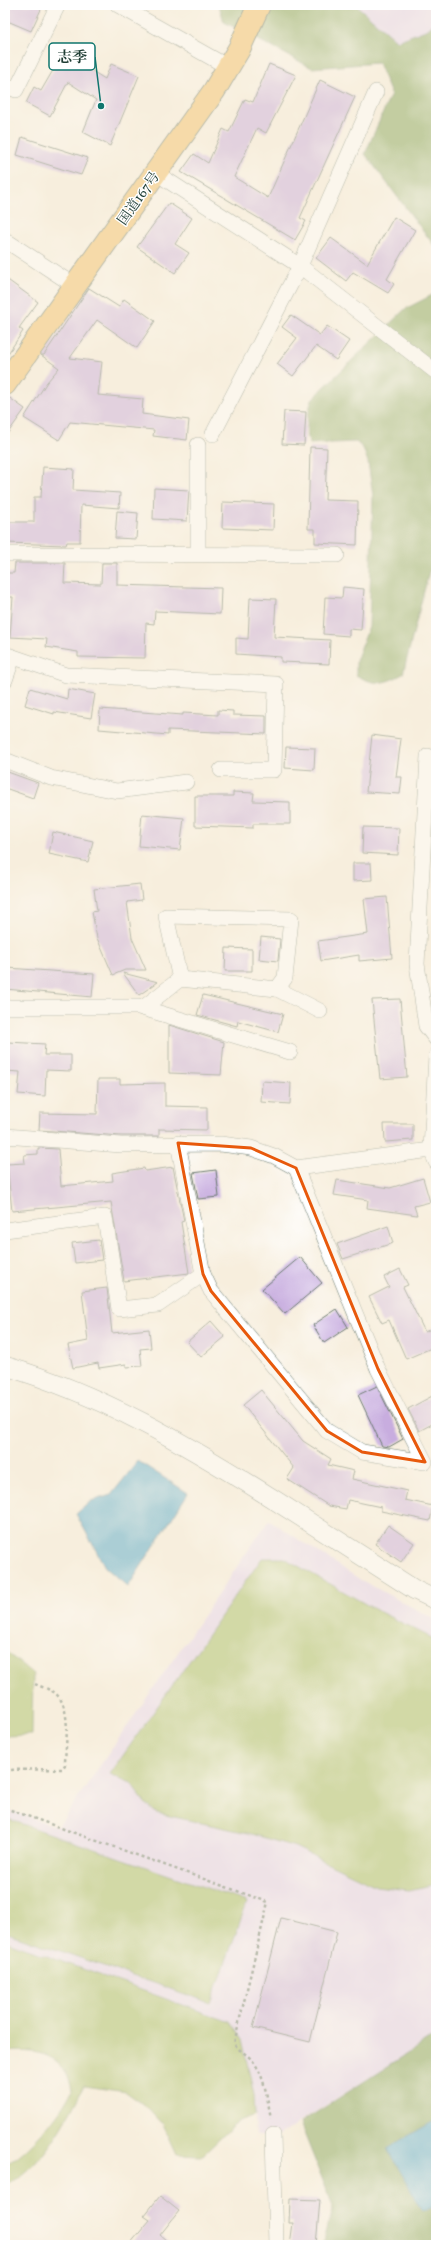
<svg xmlns="http://www.w3.org/2000/svg" width="441" height="2250" font-family="Vollkorn,'Noto Serif JP',serif">
<rect width="100%" height="100%" fill="#fff"/>
<filter id="ink" filterUnits="userSpaceOnUse"><feTurbulence type="fractalNoise" baseFrequency=".025" numOctaves="2"/><feDisplacementMap in="SourceGraphic" scale="8" xChannelSelector="R" yChannelSelector="G"/><feConvolveMatrix kernelMatrix="1 2 1 2 8 2 1 2 1" color-interpolation-filters="sRGB"/></filter>
<filter id="wash" filterUnits="userSpaceOnUse"><feTurbulence type="fractalNoise" baseFrequency=".012" numOctaves="4" result="noise"/><feDisplacementMap in="SourceGraphic" scale="16" xChannelSelector="R" yChannelSelector="G"/><feGaussianBlur stdDeviation="0.9" result="paint"/><feColorMatrix in="noise" values="0 0 0 0 0 0 0 0 0 0 0 0 0 0 0 0 0 1.4 0 .05"/><feComposite in="paint" operator="in"/></filter>
<g filter="url(#wash)">
<rect width="100%" height="100%" fill="#f7eedd"/>
<!-- built -->
<g fill="#e3d3f2">
<path d="M356,5H436V21L428,29L396,41Z"/>
<path d="M269,1520L361,1580L436,1620V2035L279,2135H256L254,2095L230,2022L5,1941V1809L58,1827Z"/>
</g>
<!-- green -->
<g fill="#a4be65" stroke="#627e4c">
<path d="M262,1558H284L378,1611L436,1640V1884L409,1890L376,1886L295,1847L252,1834L156,1813L145,1803L131,1783L110,1774Z"/>
<path d="M5,1651L33,1674L32,1735L5,1736Z"/>
<path d="M5,1818L247,1902L211,2003L5,1932Z"/>
<path d="M5,1941L230,2022L242,2040L254,2095L255,2115L238,2121L203,2155L177,2154L163,2124L148,2108L126,2092L84,2086C68,2118 41,2171 5,2185V2165C28,2152 61,2115 72,2090C66,2054 37,2049 5,2052Z"/>
</g>
<!-- forest -->
<g fill="#83a55a" stroke="#517147">
<path d="M219,5H356L397,41L428,29L436,21V248L365,154L391,94L378,63L312,68L224,22Z"/>
<path d="M436,293V561L429,572L403,674C384,684 375,686 356,675V661L369,626L373,496L368,462L363,448L356,442L310,444C304,431 308,412 312,399L405,309Z"/>
<path d="M436,2035V2245H395L386,2241L383,2245H323L333,2206L300,2123Z"/>
</g>
<!-- water -->
<g fill="#4fa7cc" stroke="#377280">
<path d="M138,1461L188,1493L128,1587L105,1567L76,1514L91,1501L111,1495Z"/>
<path d="M436,2120V2204L423,2211L387,2148Z"/>
</g>
<g id="blocks">
<!-- building -->
<g fill="#c8addf">
<path d="M5,5H43L31,31L5,20Z"/>
<path d="M63,53L105,79L111,64L139,76L110,146L83,132L96,100L68,82L50,116L26,103L34,87L41,91Z"/>
<path d="M269,64L296,75L266,133L257,128L234,177L268,198L320,80L355,97L300,218L306,221L295,240L181,172L194,154L208,163L223,129L229,132L245,99L253,102Z"/>
<path d="M22,137L88,158L81,175L17,155Z"/>
<path d="M169,203L192,218L175,244L189,253L175,273L137,247Z"/>
<path d="M394,217L415,230L387,279L394,284L388,293L353,272L346,281L316,258L331,238L367,264Z"/>
<path d="M5,278L38,302L19,328L23,331L5,358Z"/>
<path d="M89,288L119,307L124,299L155,321L137,348L97,320L70,358L102,362L98,395L143,399L142,414L189,420L187,440L153,436L154,430L70,422L59,440L24,418L47,382L59,368L41,355H44Z"/>
<path d="M291,315L320,335L327,326L349,341L336,360L316,346L293,376L277,364L297,338L282,327Z"/>
<path d="M5,396H7L25,409L5,437Z"/>
<path d="M284,411L306,412L304,445L282,444Z"/>
<path d="M310,447L327,448L325,500L358,501L357,545L315,543V529H308Z"/>
<path d="M43,467L74,469L73,490L120,493L119,508L81,505L80,542H67L66,545L5,543V522H34V497H41Z"/>
<path d="M154,488L189,490L187,521L153,519Z"/>
<path d="M223,502L274,504L273,530L222,528Z"/>
<path d="M117,511L138,513L136,539L115,538Z"/>
<path d="M15,563H65L64,583L101,584L102,563H117V585L221,588L220,614L155,611L154,624L146,623L145,658L78,657V652L46,647L47,639L10,637L13,597H5V573H14Z"/>
<path d="M343,587L364,589L361,630L349,629V636L323,634L325,597L342,598Z"/>
<path d="M250,598L276,599L274,637L330,640L329,664L281,662V657L236,654V638L248,639Z"/>
<path d="M30,688L67,699L68,689L95,694L91,718L54,712V714L25,705Z"/>
<path d="M100,709L183,715V713L218,715V710L233,711V715L266,716V734L168,730V735L99,729Z"/>
<path d="M372,735L401,739L396,777H402L400,794L366,792Z"/>
<path d="M286,747L315,748L314,770L285,768Z"/>
<path d="M5,771L38,783L33,798L5,788Z"/>
<path d="M233,792L254,793L253,801L290,802V824H253V828L195,826V796H233Z"/>
<path d="M142,814L184,818L180,850L139,846Z"/>
<path d="M363,827L399,828L398,855L362,853Z"/>
<path d="M53,832L93,841L88,862L49,854Z"/>
<path d="M353,863H371L372,880L353,881Z"/>
<path d="M140,884L142,900L127,902L132,938L146,970H125L113,975L97,938L92,912L97,911L94,889Z"/>
<path d="M387,897L392,958L359,961V955L321,961L318,941L368,934L364,899Z"/>
<path d="M261,937L280,939L278,961L259,959Z"/>
<path d="M226,948L252,949V971H225Z"/>
<path d="M7,968L94,974L92,997L5,989Z"/>
<path d="M123,973L158,982L139,995Z"/>
<path d="M203,995L283,1014L278,1032L238,1021L237,1026L197,1015Z"/>
<path d="M400,999L407,1077L380,1079L372,1000Z"/>
<path d="M169,1025L224,1042L221,1075L169,1073Z"/>
<path d="M8,1042L45,1044L44,1055H71V1071L46,1070L45,1096L18,1094L20,1072L6,1071Z"/>
<path d="M98,1079H120V1084L165,1083V1106L207,1107V1130L159,1129V1136H121L39,1130L40,1113L97,1114Z"/>
<path d="M262,1081L291,1083L290,1104L261,1102Z"/>
<path d="M384,1124H413V1140L385,1142Z"/>
<path d="M38,1148L58,1149L61,1186L113,1181L112,1173L144,1168L145,1171L173,1167L184,1221L181,1222L189,1273L124,1281L111,1202L12,1211L7,1164L25,1163L24,1155L38,1154Z"/>
<path d="M216,1170L219,1197L198,1199L193,1173Z"/>
<path d="M423,1178L430,1202L414,1206L417,1215L367,1208L368,1200L334,1195L337,1180L390,1188Z"/>
<path d="M388,1226L393,1243L343,1259L337,1244Z"/>
<path d="M99,1240L102,1260L75,1263L72,1243Z"/>
<path d="M300,1257L322,1283L285,1314L262,1289Z"/>
<path d="M400,1269L408,1285L403,1287L425,1332L436,1326V1346L406,1359L389,1320L382,1323L369,1297L389,1287L384,1277Z"/>
<path d="M107,1288L112,1333L149,1329L151,1348L140,1349L142,1366L126,1367V1364L99,1368L98,1363L73,1368L68,1345L88,1341L82,1291Z"/>
<path d="M337,1309L348,1327L324,1343L313,1325Z"/>
<path d="M211,1321L225,1337L201,1357L187,1342Z"/>
<path d="M377,1386L403,1439L389,1447L382,1446L358,1395Z"/>
<path d="M261,1390L303,1441L331,1459L328,1465L354,1471L352,1479L407,1491L405,1500L433,1506L430,1521L381,1511V1507L348,1500L346,1509L329,1506L287,1479L294,1468L243,1405Z"/>
<path d="M436,1394V1422L419,1431L408,1409Z"/>
<path d="M388,1525L414,1543L401,1562L375,1544Z"/>
<path d="M281,1918L337,1932L310,2042L253,2028Z"/>
<path d="M160,2196L179,2211L160,2235L172,2245H129L150,2220L144,2216Z"/>
<path d="M290,2199L320,2200L316,2245H290L293,2223H289Z"/>
</g>
</g>
</g>
<g filter="url(#ink)">
<use href="#blocks" fill-opacity="0" stroke="#6b7b6f" stroke-width="1"/>
<g fill="none" stroke-linecap="round" stroke-linejoin="round">
<defs>
<g id="minor">
<path d="M118,5L228,67"/>
<path d="M5,85L16,90L58,5"/>
<path d="M156,173L300,266L436,372"/>
<path d="M5,240L75,286"/>
<path d="M213,434L300,266L376,92"/>
<path d="M198,445V553"/>
<path d="M5,554L337,555"/>
<path d="M5,654L66,675L276,684L274,770H221"/>
<path d="M5,680L13,657"/>
<path d="M428,756L417,964L426,1026L436,1039"/>
<path d="M5,760L51,778L117,791L186,782"/>
<path d="M277,989L320,1011"/>
<path d="M5,1007H139L290,1052"/>
<path d="M143,1008L180,979L277,989L285,978L291,919L166,916L180,979"/>
<path d="M436,1056L431,1150L436,1162"/>
<path d="M5,1136L121,1145L221,1144L251,1148L274,1156L296,1168L431,1150"/>
<path d="M178,1143L203,1274L211,1291L327,1431L362,1452L425,1462L378,1369L296,1168"/>
<path d="M5,1230L105,1217L119,1309L158,1305L203,1274"/>
<path d="M273,2135L276,2245"/>
</g>
<path id="tertiary" d="M5,1366C101,1394 186,1444 270,1497C318,1528 367,1559 415,1590L436,1600"/>
<path id="trunk" d="M5,384L214,91L239,49L259,5"/>
</defs>
<!-- minor casing -->
<use href="#minor" stroke="#6b7b6f" stroke-width="16"/>
<!-- tertiary casing -->
<use href="#tertiary" stroke="#6b7b6f" stroke-width="20"/>
<!-- trunk casing -->
<use href="#trunk" stroke="#6b7b6f" stroke-width="24"/>
<!-- path -->
<g stroke="#6b7b6f" stroke-width="2.5" stroke-dasharray="3 3" stroke-linecap="butt">
<path d="M5,1770L62,1769L65,1765C65,1745 73,1708 55,1693C50,1689 41,1687 35,1684"/>
<path d="M5,1808L268,1902L234,2043C239,2051 244,2052 250,2058C265,2073 267,2099 271,2118"/>
</g>
<!-- minor -->
<use href="#minor" stroke="#fff" stroke-width="15"/>
<!-- tertiary -->
<use href="#tertiary" stroke="#fff" stroke-width="19"/>
<!-- trunk -->
<use href="#trunk" stroke="#f3c26a" stroke-width="22"/>
</g>
</g>
<!-- marked area -->
<path d="M0 0H441V2250H0ZM178,1143L251,1148L296,1168L378,1369L425,1462L362,1452L327,1431L211,1291L203,1274Z" fill="#f7eedd" fill-opacity=".55" fill-rule="evenodd"/>
<path fill="none" stroke="#e8590c" stroke-width="3" stroke-linejoin="round" d="M178,1143L251,1148L296,1168L378,1369L425,1462L362,1452L327,1431L211,1291L203,1274Z"/>
<g text-anchor="middle" stroke-width="3" stroke-linejoin="round" paint-order="stroke">
<!-- street labels -->
<g font-size="14" fill="#1f3d34" stroke="#fff">
<text transform="translate(138 198) rotate(-55)" y="5">国道167号</text>
</g>
</g>
<!-- callouts -->
<path fill="none" stroke="#0f766e" stroke-width="1.5" d="M101 106L95 57"/>
<circle fill="#0f766e" stroke="#fff" stroke-width="1.5" cx="101" cy="106" r="4"/>
<rect fill="#fff" stroke="#0f766e" stroke-width="1.5" x="49" y="43" width="46" height="27" rx="4"/>
<g font-size="15" text-anchor="middle" font-weight="bold" fill="#1f3d34">
<text x="72" y="62">志季</text>
</g>
<!-- margin -->
<rect width="441" height="2250" fill="none" stroke="#fff" stroke-width="20"/>
</svg>
